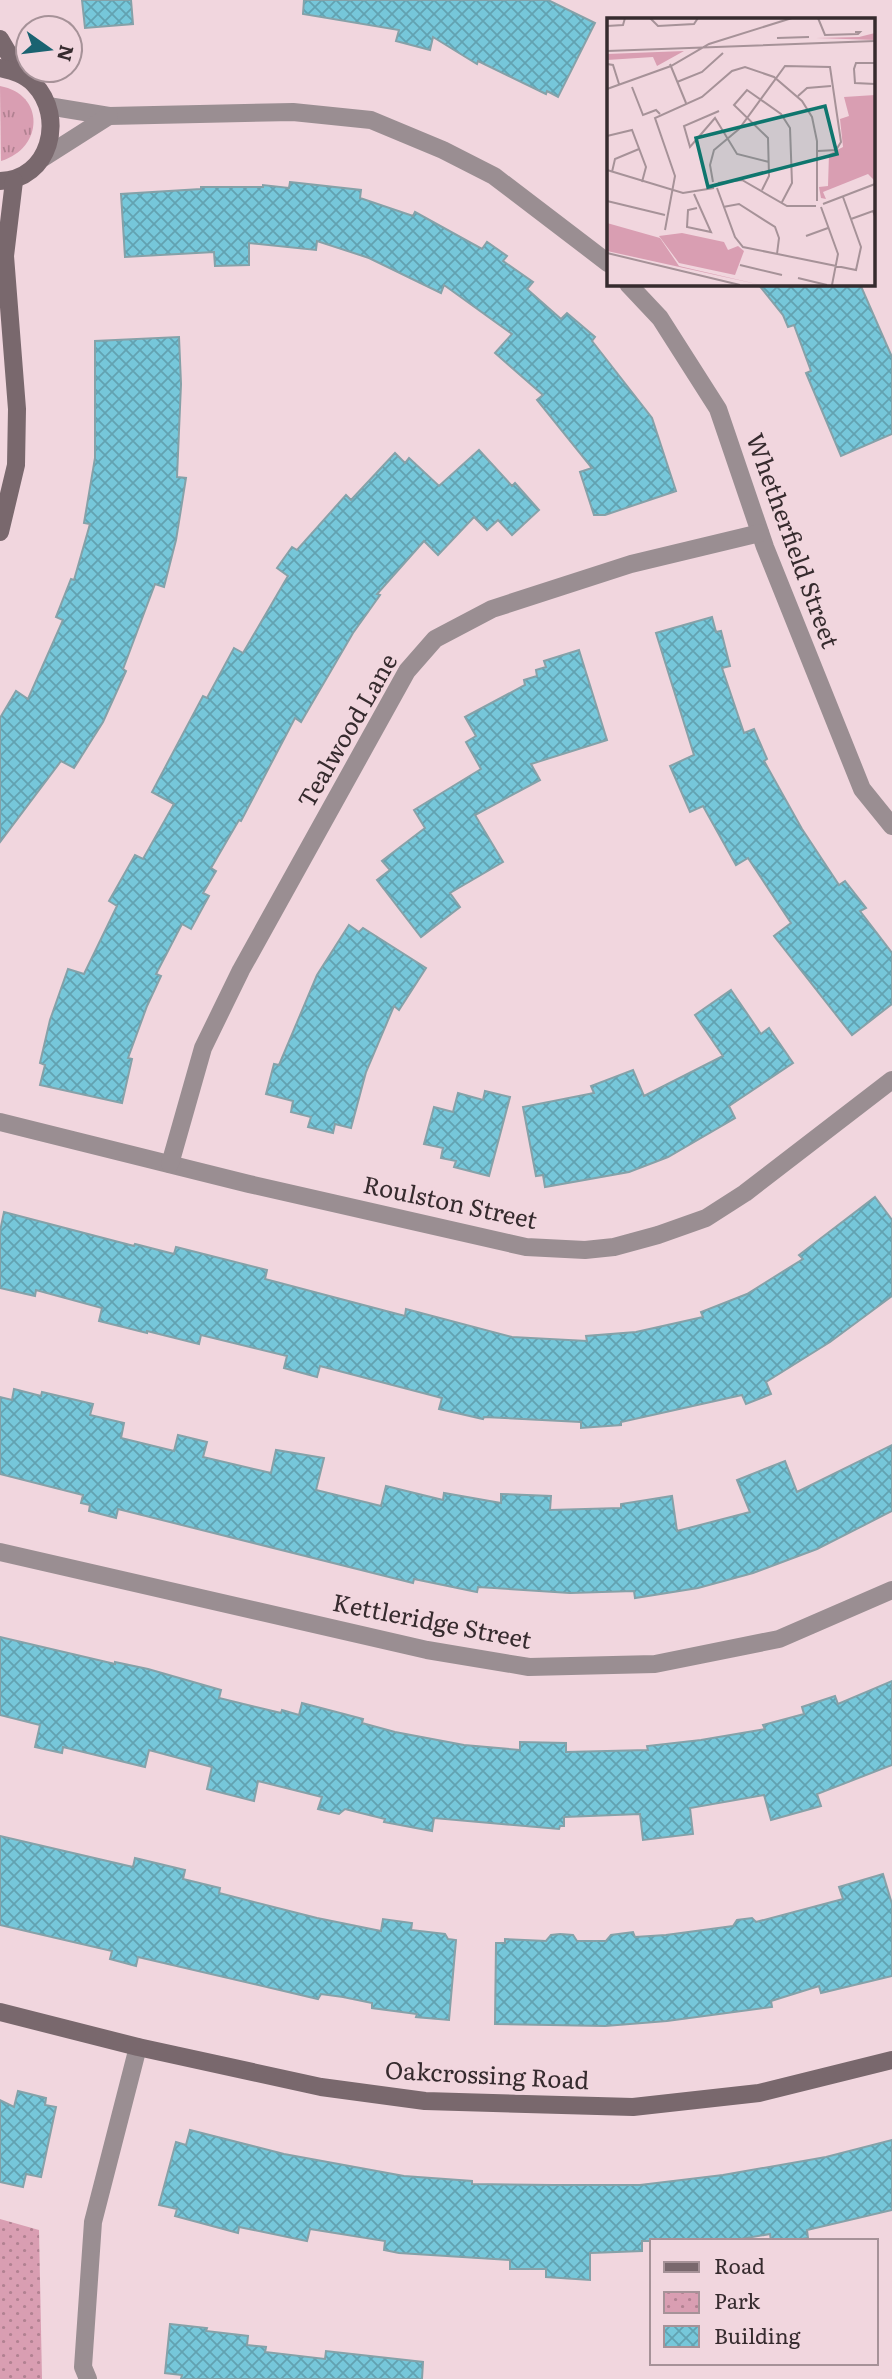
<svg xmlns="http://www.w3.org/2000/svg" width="892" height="2379" font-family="Literata,serif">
<defs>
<pattern id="grass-tufts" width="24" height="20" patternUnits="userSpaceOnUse" patternTransform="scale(1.75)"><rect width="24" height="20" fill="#d99eb2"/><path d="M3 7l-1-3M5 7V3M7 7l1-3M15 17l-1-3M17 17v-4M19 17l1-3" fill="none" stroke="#b18191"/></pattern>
<pattern id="park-dots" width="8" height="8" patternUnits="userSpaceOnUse" patternTransform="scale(1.75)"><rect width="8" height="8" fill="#d99eb2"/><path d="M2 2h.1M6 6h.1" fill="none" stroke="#b18191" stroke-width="1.8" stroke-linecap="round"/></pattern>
<pattern id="building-cross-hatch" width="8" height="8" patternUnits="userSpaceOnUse" patternTransform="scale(1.75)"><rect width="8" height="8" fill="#76c7da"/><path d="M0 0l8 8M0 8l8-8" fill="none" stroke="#62a2b1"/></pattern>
</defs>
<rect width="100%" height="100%" fill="#f1d6de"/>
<!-- grass -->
<path fill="url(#grass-tufts)" d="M0,86C45,94 44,148 1,161Z"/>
<!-- park -->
<path fill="url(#park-dots)" d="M0,2219L39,2230L42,2379H0Z"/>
<!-- building -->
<g fill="url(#building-cross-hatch)" stroke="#85a1a8" stroke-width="2">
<path d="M82,0H131L133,24L85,28Z"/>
<path d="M304,0H548L595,23L558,97L547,91L546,94L478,61L477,64L433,37L430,50L396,41L399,30L303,14Z"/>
<path d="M290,182L361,190L360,198L413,216L415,212L482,249L487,242L507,256L503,261L533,282L527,289L561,319L567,313L595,337L592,341L652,418L676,491L605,515H594L580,472L592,468L537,400L543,395L495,353L512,334L444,285L441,293L369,258L317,241L316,250L249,243V265L215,266L214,252L125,257L121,194L201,189V187H263V185L289,188Z"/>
<path d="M758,284H860L892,357V434L841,456L806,373L811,371L794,325L788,327L783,315Z"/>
<path d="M179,337L181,384L177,477L186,478L176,540L164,587L155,584L123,669L126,671L103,722L74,768L61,761L0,842V718L16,691L28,699L63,620L56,617L71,579L74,580L90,524L84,523L95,458V341Z"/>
<path d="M479,450L512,486L515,483L539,510L512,535L498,520L487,530L474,517L438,555L424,541L377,594L380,595L353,633L301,722L295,718L241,821L239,820L211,868L216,871L203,893L209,896L191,929L182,924L156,974L161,976L147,1006L128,1058L132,1059L122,1103L40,1085L45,1065L40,1063L50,1020L68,969L84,974L117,906L109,901L135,855L143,859L174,804L152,792L203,696L207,698L234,648L243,653L288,576L277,568L292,547L297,550L346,495L351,500L395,453L405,463L409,458L439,486Z"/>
<path d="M712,617L716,632L721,631L730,666L722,668L744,733L754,729L767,759L764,761L802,829L839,885L845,881L866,908L860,911L892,953V1004L852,1035L774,936L791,923L748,858L736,865L703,806L690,812L670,766L694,755L656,633Z"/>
<path d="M579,650L607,740L531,764L540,780L475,815L503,862L450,893L460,907L421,937L377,880L390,870L382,861L425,828L414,810L481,769L466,742L476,736L465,717L525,685L524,680L537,676L536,670L546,667L544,661Z"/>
<path d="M349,925L359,932L363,928L426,968L399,1010L394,1006L366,1072L351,1128L335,1124L333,1133L308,1127L311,1117L291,1112L293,1101L266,1094L274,1064L279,1065L317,975Z"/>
<path d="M731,990L761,1034L769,1028L793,1063L729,1106L735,1118L668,1157L629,1172L545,1187L543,1175L536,1176L523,1107L594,1093L591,1086L633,1070L644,1096L723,1056L695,1015Z"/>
<path d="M485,1091L510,1097L489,1176L454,1167L456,1161L441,1158L443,1148L424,1144L434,1107L453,1112L458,1093L483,1100Z"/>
<path d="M875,1197L892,1220V1296L830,1342L766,1382L771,1394L746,1404L742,1395L621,1422V1425L581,1428V1422L484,1417L483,1419L439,1409L442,1398L320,1366L317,1377L284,1368L287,1356L201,1335L199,1344L147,1331V1333L99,1321L102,1308L36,1290L35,1296L0,1288V1231L4,1212L134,1246L135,1244L174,1254L176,1247L267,1270L265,1279L405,1316L406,1309L512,1337L587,1341L586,1336L636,1332L703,1317L701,1312L747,1294L803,1259L799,1255Z"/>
<path d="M14,1389L41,1396L42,1392L93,1404L90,1415L124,1423L121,1438L174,1451L178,1435L207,1442L203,1457L271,1473L276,1450L324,1458L316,1490L381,1506L386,1486L443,1500L444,1493L501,1503V1494L551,1496L550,1510L621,1508V1504L672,1496L677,1531L750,1512L737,1480L785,1461L797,1492L892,1445V1511L817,1549L753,1573L698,1588L635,1598L634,1591L570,1593L478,1587L477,1592L414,1579L413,1583L118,1509L116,1518L89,1511L90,1505L81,1503L83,1495L0,1474V1397L12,1400Z"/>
<path d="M0,1637L115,1664V1662L148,1669L221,1690L219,1698L281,1713L282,1710L299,1715L302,1703L363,1719L362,1723L395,1732L464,1745L520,1750V1742L566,1743V1752L648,1750L647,1746L701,1740L765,1729L763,1725L804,1714L802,1707L835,1696L838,1704L892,1681V1765L817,1794L821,1806L771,1820L764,1795L690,1808L693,1834L643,1840L640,1814L564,1817V1826H560L559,1829L434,1818L432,1831L384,1822L385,1819L345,1809L339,1814L318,1809L322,1797L258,1781L254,1801L207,1789L212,1767L149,1750L145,1767L63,1747L62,1753L35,1747L40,1725L0,1715Z"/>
<path d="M0,1836L133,1867L135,1858L185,1870L183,1879L220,1888L219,1893L317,1918L381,1931L383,1919L412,1923L411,1930L445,1934L448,1939L456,1940L449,2020L416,2017L417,2014L372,2008V2003L343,1997L321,1994L318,1999L138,1957L136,1966L110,1959L112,1951L0,1925Z"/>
<path d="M883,1874L892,1904V1976L821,1993L819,1986L771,2001L772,2007L667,2021L605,2026L495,2024L496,1943H505V1939L546,1941L551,1935L560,1934L573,1935L577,1941H606L611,1935L633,1932L635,1937L666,1935L733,1926L737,1920L752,1918L756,1922L843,1899L839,1887Z"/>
<path d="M18,2091L46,2098L45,2105L56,2107L41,2177L26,2174L23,2187L0,2182V2100L14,2107Z"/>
<path d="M190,2130L284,2154L404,2176L472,2181V2184L553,2185H640L723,2175L826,2157L892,2140V2210L807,2230L808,2238L789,2241H771L770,2234L729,2241H642V2251L590,2253V2280L546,2277V2269H510V2260L399,2253L384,2250L385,2241L310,2229L307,2241L239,2227L238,2233L175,2216L177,2209L159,2205L176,2142L186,2145Z"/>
<path d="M170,2324L207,2328L206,2331L248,2336L247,2345L266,2347L265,2352L325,2359L326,2351L423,2362L422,2379H181L182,2375L165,2373Z"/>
</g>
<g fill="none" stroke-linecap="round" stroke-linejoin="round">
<!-- street -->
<g stroke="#9a8e92" stroke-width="18">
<path d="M48,106L109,116L293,112L371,120L443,150L494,176L608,263"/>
<path d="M43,158L109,116"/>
<path d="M628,284L660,318L718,409L765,547L862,789L892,826"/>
<path d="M0,1122L249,1184L526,1247L585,1250L614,1247L658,1235L706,1218L745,1193L892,1080"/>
<path d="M170,1164L203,1048L241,970L407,671L435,639L492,609L631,564L760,533"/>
<path d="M0,1552L427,1650L529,1667L655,1664L779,1639L892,1590"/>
<path d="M88,2379L83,2367L93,2222L138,2047"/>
</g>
<!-- secondary -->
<g stroke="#79686d" stroke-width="18">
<path d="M0,39L20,73"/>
<path d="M0,68C13,71 25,74 34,84C66,117 50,180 0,181"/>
<path d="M0,532L16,465L17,409L5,256L14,181"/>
<path d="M0,2012L138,2047L321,2087L425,2101L633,2107L759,2093L892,2060"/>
</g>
</g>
<g text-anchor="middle" stroke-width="7" stroke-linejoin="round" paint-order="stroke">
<!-- street labels -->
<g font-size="24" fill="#362b2e" stroke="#f1d6de">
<text transform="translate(792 541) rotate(70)" y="8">Whetherfield Street</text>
<text transform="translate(348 731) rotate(-60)" y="8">Tealwood Lane</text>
<text transform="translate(450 1203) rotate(12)" y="8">Roulston Street</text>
<text transform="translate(432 1622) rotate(11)" y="8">Kettleridge Street</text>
<text transform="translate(487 2076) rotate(3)" y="8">Oakcrossing Road</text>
</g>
</g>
<!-- overview -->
<g transform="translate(607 18)">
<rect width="268" height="268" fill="#f1d6de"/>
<path d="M268,15V22L209,20L252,19ZM77,33L50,48L46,39L0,42V36Z" fill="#d99eb2"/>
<path d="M0,205L53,220L72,248L154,267L0,233Z" fill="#d99eb2"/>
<path d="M268,77V163L261,156L216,174L219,181L214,180L212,169L221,168L222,136L236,129L233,101L242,98L237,79ZM75,215L117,224L121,232L131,228L137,233L128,257L72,245L52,218Z" fill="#d99eb2"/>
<path fill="none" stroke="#a69298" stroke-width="2" d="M43,0L51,8L87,6L91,0M211,0L218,17L251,16L253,14H248M0,8L16,7L18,0M170,20L202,19M0,33L268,23M268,45H249L247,51L248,65L268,66M0,46L6,47L12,66M63,46L79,85M70,64L95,54L116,35M25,69L36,97L49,92L53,96M0,71L64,48L102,26L185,0M191,78L200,70L224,68M112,93L77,108L83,129L108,100L130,136L162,144M0,118L25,112L39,149L35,164M0,152L76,175L107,170M5,154L8,141L32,131M106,164L103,147L107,132L132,111L178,48L223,49L234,124L229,132L211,133M111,165L135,162L180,188H209M110,170L128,219L136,229L249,252L254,229L236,179M155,172L162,158L161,120L127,87L140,72L174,96L183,110L185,165L175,184M87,176L104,214L80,209L81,192L90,190M0,183L58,197M216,186L268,166M116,189L132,186L168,209L172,220L170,236M214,189L231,236L225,267M244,201L266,193L268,198M58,212L68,158L48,100L95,79L125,53L138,49L167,59L195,83L205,99L210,123V183M199,218L221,210M0,235L133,267M133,247L175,257M191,260L220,267"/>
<path fill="#0f766e" fill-opacity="0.15" stroke="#0f766e" stroke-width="3.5" d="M218,88L230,136L101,169L89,120Z"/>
<rect width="268" height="268" fill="none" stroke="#362b2e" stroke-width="3.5"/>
</g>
<!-- legend -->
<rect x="650" y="2239" width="228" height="126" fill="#f1d6de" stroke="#a69298" stroke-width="2"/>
<rect x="664" y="2262" width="35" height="10" fill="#79686d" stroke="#a69298" stroke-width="2"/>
<text x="714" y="2274" font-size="21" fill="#362b2e">Road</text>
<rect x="664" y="2292" width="35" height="21" fill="url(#park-dots)" stroke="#a69298" stroke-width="2"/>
<text x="714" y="2309" font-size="21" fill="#362b2e">Park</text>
<rect x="664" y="2326" width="35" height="21" fill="url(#building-cross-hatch)" stroke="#a69298" stroke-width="2"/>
<text x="714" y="2344" font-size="21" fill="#362b2e">Building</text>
<!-- north arrow -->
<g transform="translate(49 49) rotate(104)"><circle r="33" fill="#f1d6de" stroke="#a69298" stroke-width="2"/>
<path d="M0-5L12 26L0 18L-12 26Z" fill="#1a6371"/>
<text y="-10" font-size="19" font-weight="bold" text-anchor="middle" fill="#362b2e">N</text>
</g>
</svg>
